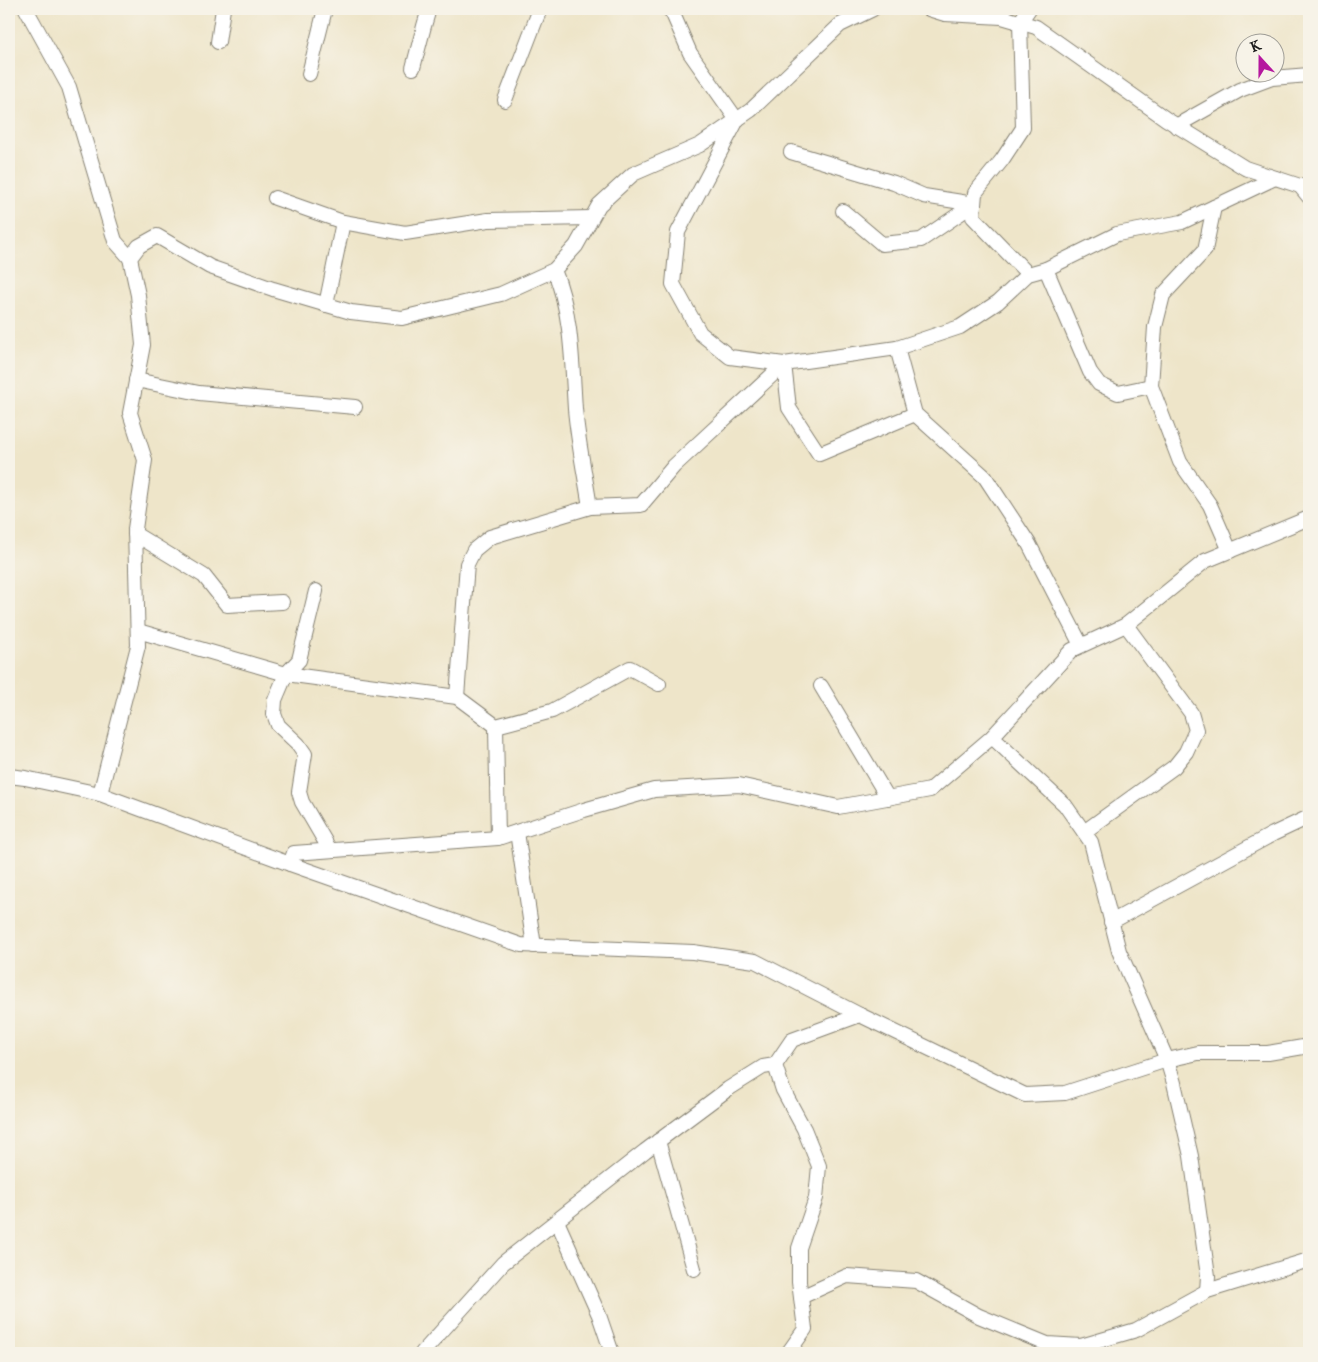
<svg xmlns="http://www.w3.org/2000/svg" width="1318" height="1362" font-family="'IM FELL Great Primer',serif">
<rect width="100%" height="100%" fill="#f7f3e8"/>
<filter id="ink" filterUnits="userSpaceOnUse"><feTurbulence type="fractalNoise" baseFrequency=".02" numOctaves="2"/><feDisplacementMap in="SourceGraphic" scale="10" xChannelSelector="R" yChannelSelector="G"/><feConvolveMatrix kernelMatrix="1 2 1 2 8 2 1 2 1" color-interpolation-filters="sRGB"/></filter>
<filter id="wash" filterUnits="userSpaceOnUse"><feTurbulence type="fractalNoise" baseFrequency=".0096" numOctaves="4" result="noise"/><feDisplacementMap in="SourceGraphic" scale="20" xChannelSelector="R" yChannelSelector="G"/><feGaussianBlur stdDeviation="1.12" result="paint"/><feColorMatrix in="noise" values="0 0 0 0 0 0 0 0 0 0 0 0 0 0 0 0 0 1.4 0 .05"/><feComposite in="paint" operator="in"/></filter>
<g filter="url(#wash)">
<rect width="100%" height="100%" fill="#eee5c9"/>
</g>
<g filter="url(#ink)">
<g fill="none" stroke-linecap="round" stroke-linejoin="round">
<defs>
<g id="minor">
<path d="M26,9L69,87L115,241L130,258"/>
<path d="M669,9L673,14L690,53L737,120L678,232L673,284L700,333L730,357L784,364L897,348L960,327L998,302L1028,274L1046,269L1117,234L1182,222L1275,178"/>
<path d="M929,9L945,14L1002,17L1036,27L1166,119L1245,168L1300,186L1309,197"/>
<path d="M218,42L223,9"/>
<path d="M413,68L424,26L429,9"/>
<path d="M309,74L325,9"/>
<path d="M505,100L540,9"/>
<path d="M1176,126L1240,90L1272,78L1309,75"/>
<path d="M791,152L894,183L924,196L974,204"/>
<path d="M275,198L343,222L405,233L488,220L591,218"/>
<path d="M1214,207L1205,250L1163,295L1155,327L1151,386L1180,462L1210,505L1230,551"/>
<path d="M843,211L882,244L921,240L974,204"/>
<path d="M1046,269L1090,372L1099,384L1118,393L1151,386"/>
<path d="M554,270C572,312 572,364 575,409C578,442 585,475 590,507"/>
<path d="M1028,274L973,217L975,193L1002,160L1023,128L1020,22L1029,9"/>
<path d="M326,305L343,222"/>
<path d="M897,348L915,414L985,477L1029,544L1081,645"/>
<path d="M136,380L199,393L355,407"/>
<path d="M135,534L204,576L227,605L282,602"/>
<path d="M316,591L299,660L286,674L275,700L274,714L278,725L298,744L305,754L299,792L302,802L330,850"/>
<path d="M138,631L286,674L457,697L496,726L552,711L630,668L659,684"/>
<path d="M821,686L888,798"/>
<path d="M457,697L467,564L474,550L490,537L590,507L641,505L674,466L784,364L789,408L819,454L915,414"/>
<path d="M496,726L498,838"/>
<path d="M992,737L1065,805L1091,842L1119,951L1167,1060L1174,1083L1191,1156L1208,1276L1207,1291"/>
<path d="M9,776L25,778L100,794L290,864L521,945L693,952L755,961L860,1015L1025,1095L1065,1093L1167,1060L1198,1053H1268L1309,1046"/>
<path d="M100,794L138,646L135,529L145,460L130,413L143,345L138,295L130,258L139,246L157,236L210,267L273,289L351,312L402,318L501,294L554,270L576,246L599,205L633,174L700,145L751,110L840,25L873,9"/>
<path d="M517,832L534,946"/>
<path d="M1084,832L1174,767L1186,752L1196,730L1191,713L1126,625"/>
<path d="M290,864L294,853L498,838L584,810L654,790L739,785L838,807L930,790L992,737L1072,650L1126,625L1205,561L1309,518"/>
<path d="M1111,922L1273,834L1309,817"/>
<path d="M658,1141L694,1269"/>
<path d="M557,1221L599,1315L612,1353"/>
<path d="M801,1297L847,1276L916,1281L979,1316L1047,1344L1081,1346L1136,1330L1207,1291L1309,1260"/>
<path d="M422,1353L503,1263L645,1151L728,1089L763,1067L775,1065"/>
<path d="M788,1353L805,1329L799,1282V1248L816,1198L819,1166L804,1129L783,1090L775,1065L792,1040L860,1015"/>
</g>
</defs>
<!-- minor casing -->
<use href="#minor" stroke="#858072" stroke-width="16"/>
<!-- minor -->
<use href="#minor" stroke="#fff" stroke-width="14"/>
</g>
</g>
<!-- margin -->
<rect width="1318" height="1362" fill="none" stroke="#f7f3e8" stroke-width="30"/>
<!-- north arrow -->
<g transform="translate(1260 58) rotate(339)"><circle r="24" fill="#f7f3e8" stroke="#9f9d96"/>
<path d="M0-4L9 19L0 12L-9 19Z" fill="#b5179e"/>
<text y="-8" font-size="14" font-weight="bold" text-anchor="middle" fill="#1c1c1c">K</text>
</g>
</svg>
